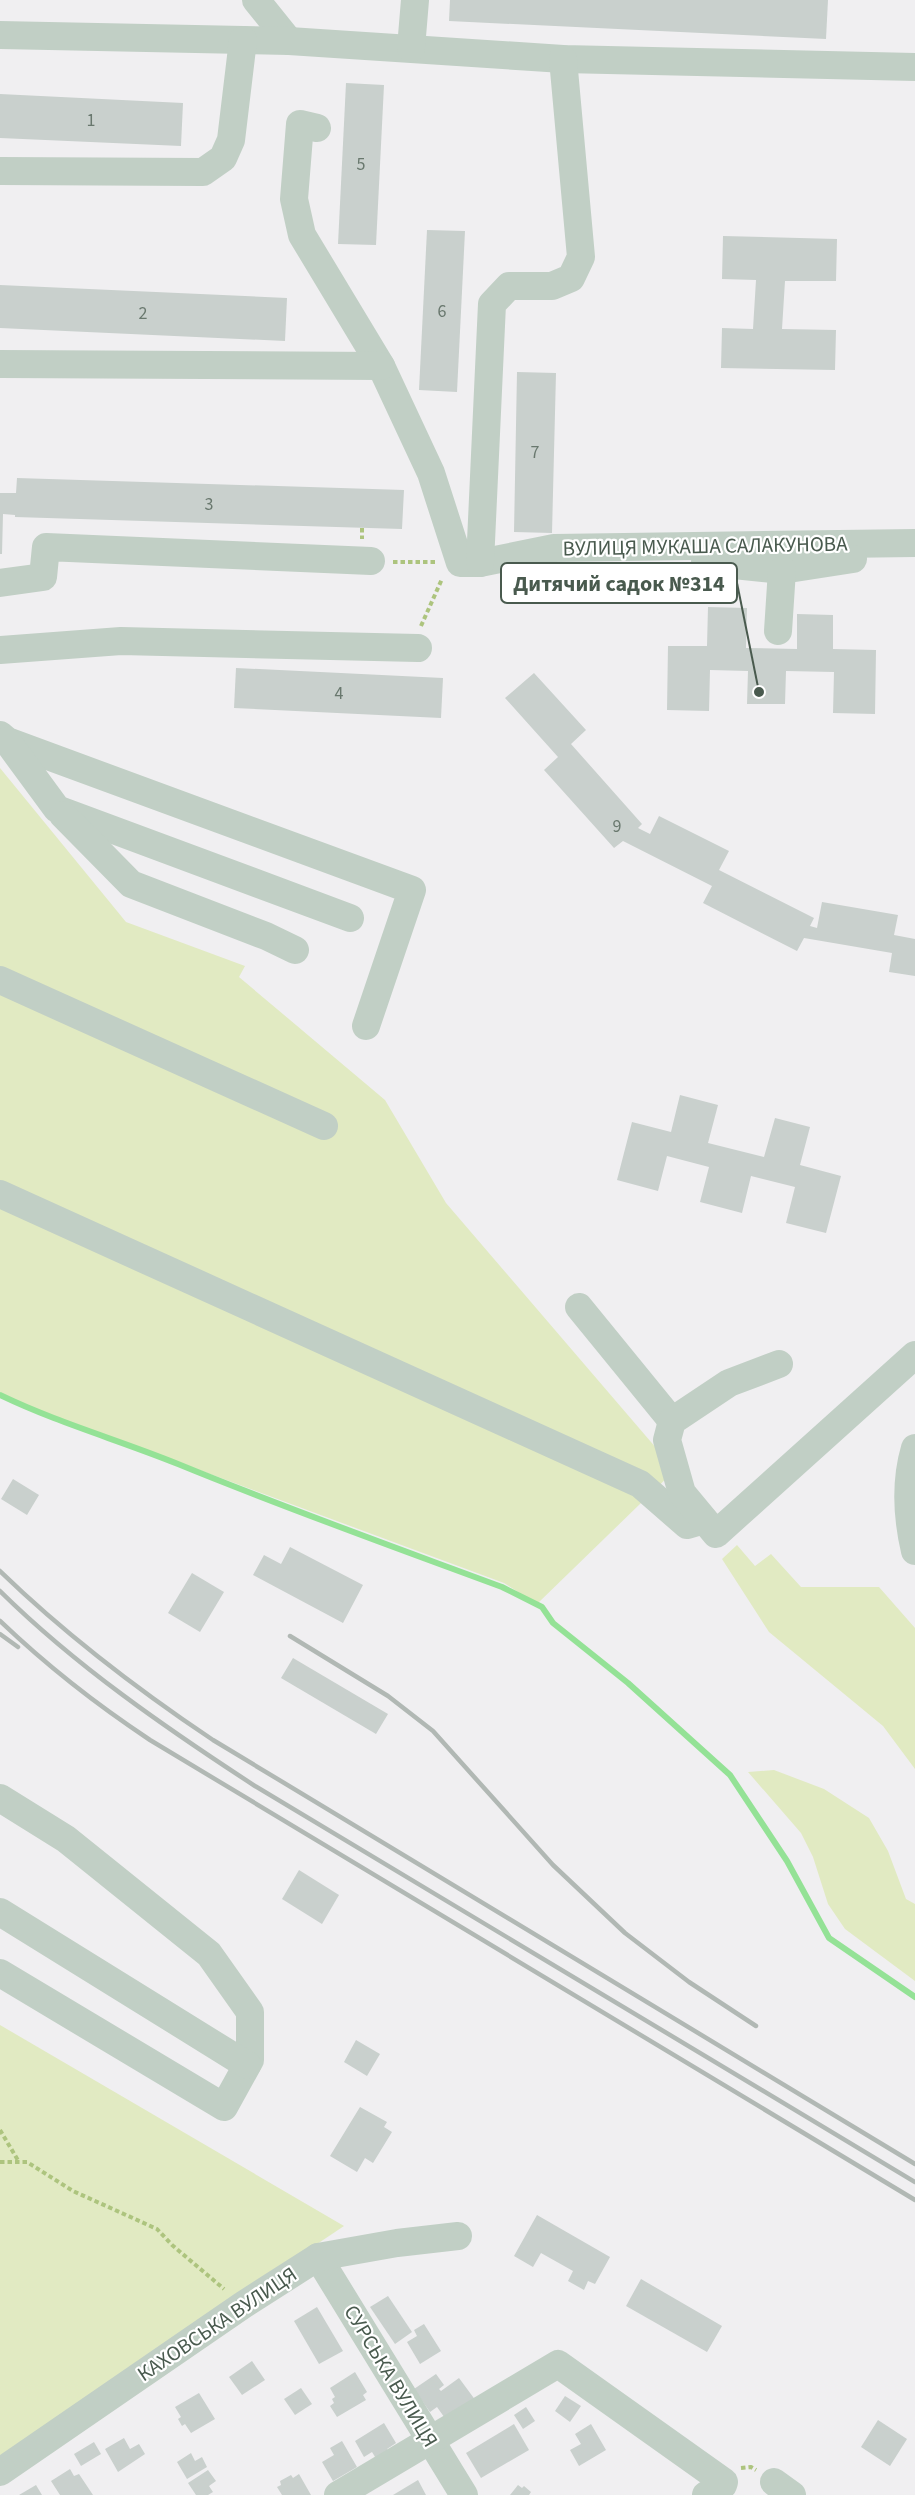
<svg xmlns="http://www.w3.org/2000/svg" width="915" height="2495" font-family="'Source Sans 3',sans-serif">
<rect width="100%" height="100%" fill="#f0eff1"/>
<!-- green -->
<g fill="#e1eac2">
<path d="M0,768L126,922L245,966L239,977L385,1100L446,1203L675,1470L537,1604L504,1583L0,1396Z"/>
<path d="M737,1545L755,1566L771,1554L801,1587H879L915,1628V1769L883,1726L769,1632L722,1559Z"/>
<path d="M774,1770L824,1789L869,1818L888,1851L906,1899L915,1904V1981L845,1929L828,1904L813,1857L801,1833L748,1772Z"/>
<path d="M0,2025L344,2226L0,2456Z"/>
</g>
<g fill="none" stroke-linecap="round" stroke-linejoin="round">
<!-- stream -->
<path stroke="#94e296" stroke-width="6" d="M0,1395C58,1423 119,1440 178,1464C285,1508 394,1547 502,1587L542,1607L553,1623L628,1683L730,1775L787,1861L829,1938L915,1997"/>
</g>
<!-- building -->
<g fill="#c9d0cd">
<path d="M450,0H828L826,39L449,21Z"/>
<path d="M346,83L384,85L376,245L338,244Z"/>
<path d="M0,94L183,103L181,146L0,138Z"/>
<path d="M427,230L465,231L457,392L419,390Z"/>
<path d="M723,236L837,239L836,281H785L782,329L836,330L835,370L721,368L722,328L753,329L756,280L722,279Z"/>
<path d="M0,285L287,298L285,341L0,328Z"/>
<path d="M517,372L556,373L552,533L514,532Z"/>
<path d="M17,478L404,490L402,529L15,517V515L3,514L2,554H0V493H16Z"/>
<path d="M708,607L747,608L746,648L797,649V614L833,615V649L876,650L875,714L833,713L834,672L786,671L785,704H747L748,671L710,670L709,711L667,710L668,646H707Z"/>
<path d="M236,668L443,678L441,718L234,708Z"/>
<path d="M534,673L586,730L571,744L642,824L638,828L650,834L659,816L729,851L719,870L814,918L810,926L817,928L822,902L898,915L894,935L915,939V976L889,972L892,953L804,938L797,951L703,903L712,886L623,841L614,848L544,770L558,757L505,698Z"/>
<path d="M680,1095L718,1105L708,1143L764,1157L775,1118L810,1127L800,1165L841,1176L826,1233L786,1223L795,1187L751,1176L742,1213L700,1202L709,1167L667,1156L658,1191L617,1180L632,1122L671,1132Z"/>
<path d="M13,1479L39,1495L27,1515L1,1499Z"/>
<path d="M290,1547L363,1585L343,1623L253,1575L264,1555L281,1564Z"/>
<path d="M192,1573L224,1592L200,1632L168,1613Z"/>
<path d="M293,1658L388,1714L376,1734L281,1678Z"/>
<path d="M299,1870L339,1895L322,1924L282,1899Z"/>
<path d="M356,2040L380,2054L367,2076L344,2062Z"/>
<path d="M360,2107L387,2122L384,2127L392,2132L373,2163L365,2158L357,2172L330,2156Z"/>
<path d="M537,2215L610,2257L595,2284L588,2281L584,2290L568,2281L573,2271L541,2253L533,2267L514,2256Z"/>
<path d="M641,2279L722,2326L707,2352L626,2306Z"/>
<path d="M388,2296L412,2332L395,2344L370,2307Z"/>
<path d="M317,2307L343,2351L319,2364L294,2321Z"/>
<path d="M424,2324L441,2351L420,2364L407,2342L417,2336L414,2330Z"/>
<path d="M252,2361L265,2380L242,2395L229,2377Z"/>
<path d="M355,2372L367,2392L363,2395L366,2400L337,2417L330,2406L334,2403L332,2399L335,2397L330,2388Z"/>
<path d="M436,2374L444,2385L439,2389L441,2391L459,2378L476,2401L447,2421L437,2407L430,2412L414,2389Z"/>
<path d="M301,2388L312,2404L295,2415L284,2399Z"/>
<path d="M199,2393L215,2419L191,2433L185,2424L182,2426L178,2419L181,2417L175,2407Z"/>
<path d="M565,2396L581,2406L570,2422L555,2411Z"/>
<path d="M526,2407L535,2421L523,2429L514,2415Z"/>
<path d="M878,2420L907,2439L890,2466L861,2447Z"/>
<path d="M384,2423L396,2443L387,2449L390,2453L377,2460L372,2452L364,2457L355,2441Z"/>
<path d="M514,2424L529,2450L481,2478L466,2453Z"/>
<path d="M591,2424L606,2450L579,2466L570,2450L581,2444L575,2434Z"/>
<path d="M124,2438L130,2449L139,2444L145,2454L118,2472L105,2449Z"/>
<path d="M342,2441L357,2467L333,2481L322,2462L334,2455L330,2448Z"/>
<path d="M94,2442L101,2454L81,2466L74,2454Z"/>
<path d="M191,2453L195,2461L202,2457L207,2467L187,2479L177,2462Z"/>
<path d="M70,2469L74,2476L79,2474L93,2495H60L51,2481Z"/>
<path d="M208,2470L216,2481L209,2486L213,2492L208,2495H196L188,2483Z"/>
<path d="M299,2474L311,2495H282L277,2487L281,2485L280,2481L291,2475L293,2478Z"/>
<path d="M418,2480L426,2495H393Z"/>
<path d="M36,2485L42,2495H19Z"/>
<path d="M518,2485L522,2488L524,2486L531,2492L529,2495H510Z"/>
</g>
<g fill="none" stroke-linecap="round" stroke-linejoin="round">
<!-- path -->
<g stroke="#adc47e" stroke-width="4" stroke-dasharray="4.5 3" stroke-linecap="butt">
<path d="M362,528V539"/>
<path d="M393,562H436"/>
<path d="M421,626L442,579"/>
<path d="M0,2130L19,2162"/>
<path d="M0,2162H27L73,2191L157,2229L172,2245L224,2289"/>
<path d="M741,2468L751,2467L756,2470"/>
</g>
<!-- minor -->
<g stroke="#c1cfc5" stroke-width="28">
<path d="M256,0L289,41"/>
<path d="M0,35L289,41L563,59L915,67"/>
<path d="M411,48L415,0"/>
<path d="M317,128L300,124L294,199L302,235L381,366L431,473L460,563H480L554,548L915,543"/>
<path d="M0,171L203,172L223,158L231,140L243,40"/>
<path d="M0,364L381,366"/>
<path d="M705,562L782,570L853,559"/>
<path d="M480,563L492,304L509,286H552L571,278L581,257L563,59"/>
<path d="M0,583L43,577L46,547L371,561"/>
<path d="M778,631L782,570"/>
<path d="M0,650L121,641L418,648"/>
<path d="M0,735L7,741L412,890L366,1026"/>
<path d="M7,741L57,809L350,918"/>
<path d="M63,815L131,884L266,936L295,950"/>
<path d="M0,980L324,1126"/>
<path d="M0,1194L640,1484L687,1525L704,1520"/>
<path d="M579,1307L672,1421"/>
<path d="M779,1364L729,1383L672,1421L667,1440L682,1493L716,1534L915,1355"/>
<path d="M915,1448C905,1482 907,1517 915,1551"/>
<path d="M0,1798L66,1839L209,1954L250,2012V2060L224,2107L0,1973"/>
<path d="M0,1912L247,2065"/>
<path d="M318,2257L464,2495"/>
<path d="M0,2472L243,2305L318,2257L397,2243L458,2236"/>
<path d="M774,2482L792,2495"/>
<path d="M338,2495L558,2364L724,2482L723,2485L706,2495"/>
</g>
<!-- rail -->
<g stroke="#b1b8b4" stroke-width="4.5">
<path d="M0,1571C65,1634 137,1689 213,1740L915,2164"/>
<path d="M0,1591C76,1666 166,1728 255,1786L915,2182"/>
<path d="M0,1621C46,1665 97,1705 150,1740L915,2200"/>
<path d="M0,1634L18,1647"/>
<path d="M290,1636L388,1696L433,1731L553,1865L625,1933L689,1982L756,2026"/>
</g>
</g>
<g text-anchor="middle" stroke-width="4.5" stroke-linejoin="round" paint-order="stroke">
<!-- number labels -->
<g font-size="18" fill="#69786e">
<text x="91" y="126">1</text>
<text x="361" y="170">5</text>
<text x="442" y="317">6</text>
<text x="143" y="319">2</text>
<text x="535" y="458">7</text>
<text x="209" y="510">3</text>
<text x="339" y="699">4</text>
<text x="617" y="832">9</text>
</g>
<!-- street labels -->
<g font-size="21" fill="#495a4e" stroke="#fff">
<text transform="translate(705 546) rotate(-1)" y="7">ВУЛИЦЯ МУКАША САЛАКУНОВА</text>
<text transform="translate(217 2324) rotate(-34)" y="7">КАХОВСЬКА ВУЛИЦЯ</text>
<text transform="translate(391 2376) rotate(59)" y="7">СУРСЬКА ВУЛИЦЯ</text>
</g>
</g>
<!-- callouts -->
<path fill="none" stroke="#495a4e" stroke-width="2" d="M759 692L737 583"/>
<circle fill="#495a4e" stroke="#fff" stroke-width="2" cx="759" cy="692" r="6"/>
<rect fill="#fff" stroke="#495a4e" stroke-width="2" x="501" y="563" width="236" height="40" rx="6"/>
<g font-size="22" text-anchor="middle" font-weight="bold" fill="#495a4e">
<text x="619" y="591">Дитячий садок №314</text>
</g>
</svg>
